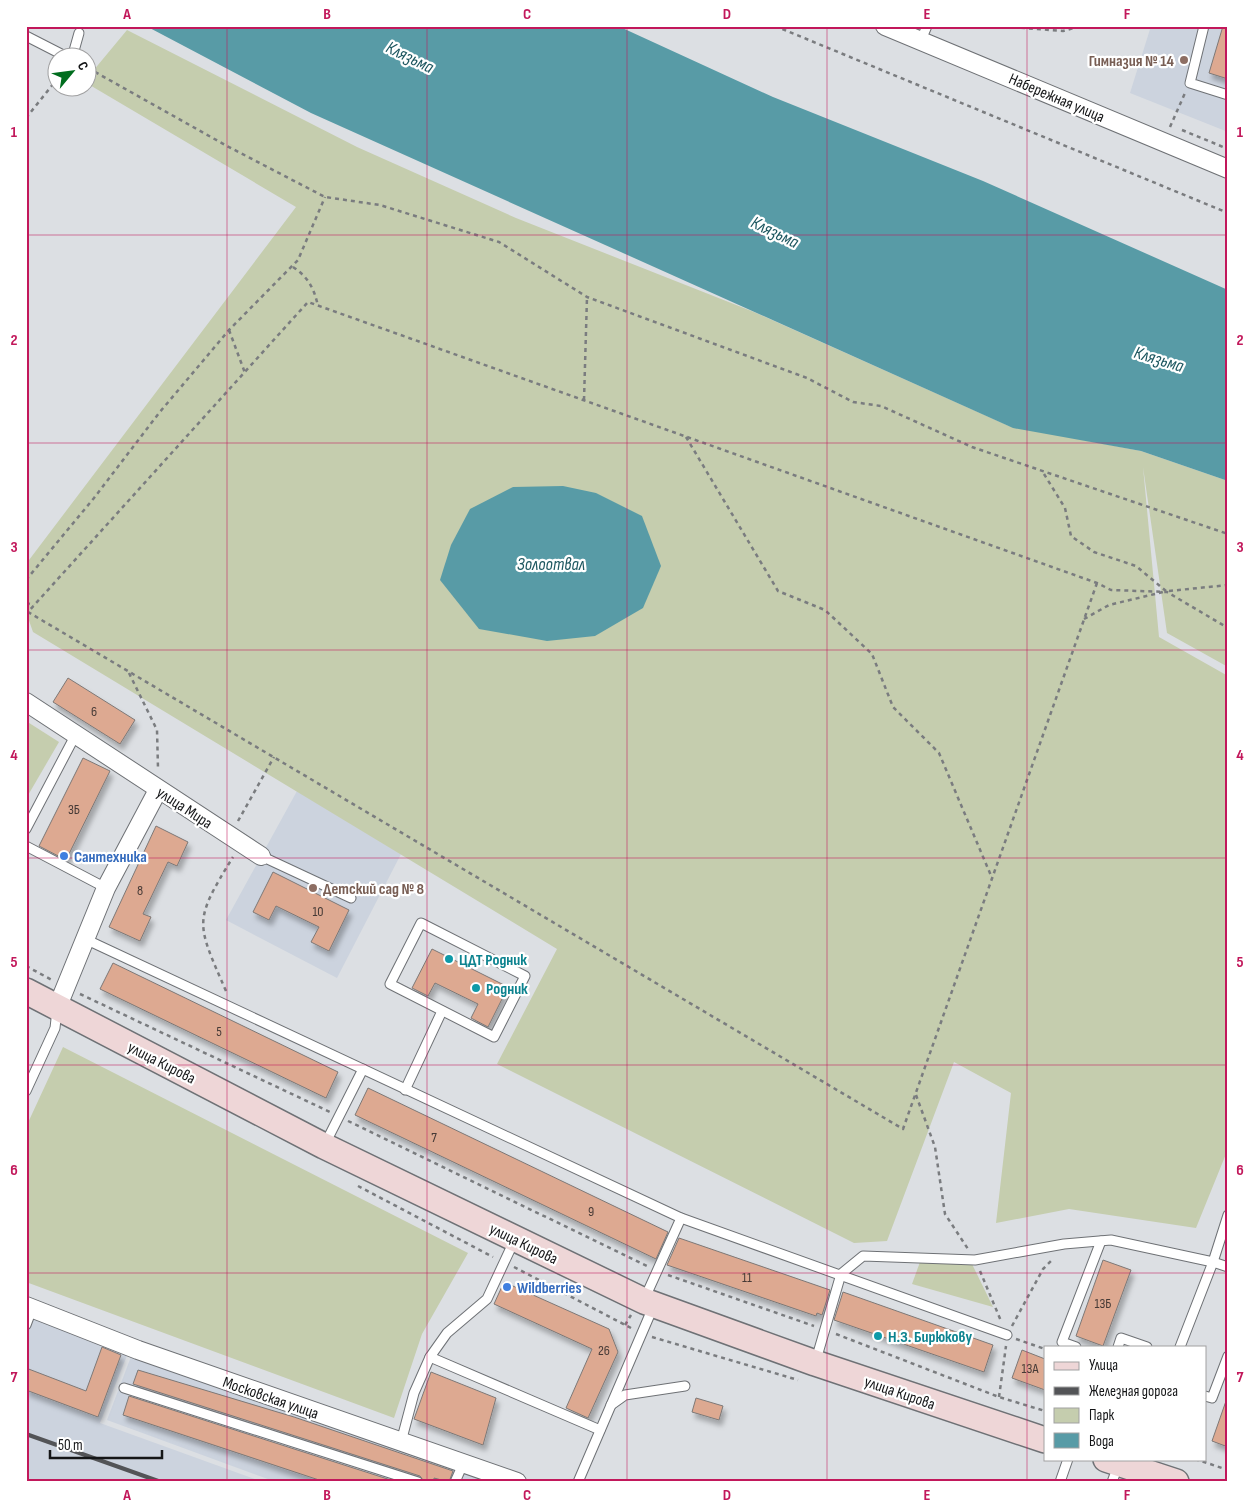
<svg xmlns="http://www.w3.org/2000/svg" width="1254" height="1508" font-family="'Sofia Sans Condensed',sans-serif">
<defs>
<filter id="shadow"><feDropShadow dx="3" dy="5.5" stdDeviation="2.5" flood-color="#0004"/></filter>
</defs>
<rect width="100%" height="100%" fill="#dcdfe3"/>
<!-- built -->
<g fill="#ccd3de">
<path d="M1151,26H1228V132L1130,93Z"/>
<path d="M297,791L401,854L337,978L226,920Z"/>
<path d="M26,1313L128,1353L100,1423L263,1482H26Z"/>
<path d="M132,1354L497,1482H276L107,1420Z"/>
</g>
<!-- green -->
<g fill="#c5cdae">
<path d="M127,30L357,147L516,218L754,312L1009,426L1141,451L1228,481V667L1167,633L1143,467L1159,637L1228,676V1149L1196,1228L1069,1209L996,1223L1011,1093L954,1062L887,1241L854,1243L497,1064L557,949L33,632L26,612V564L296,207L88,84V77Z"/>
<path d="M26,721L59,742L27,797H26Z"/>
<path d="M63,1047L468,1253L422,1334L394,1418L26,1282V1127Z"/>
<path d="M920,1262L972,1264L993,1307L912,1284Z"/>
</g>
<!-- water -->
<g fill="#589ba6">
<path d="M146,26H618L773,97L983,181L1228,290V481L1141,451L1013,428L311,113Z"/>
<path d="M563,486L596,493L642,516L661,566L643,608L595,636L547,641L479,629L440,580L451,545L470,509L513,487Z"/>
</g>
<!-- building -->
<g fill="#dda991" stroke="#7d7876" filter="url(#shadow)">
<path d="M1223,26H1228V79L1209,73Z"/>
<path d="M68,678L135,720L120,744L53,702Z"/>
<path d="M83,758L110,771L66,860L39,846Z"/>
<path d="M156,826L188,842L177,866L168,862L143,914L151,917L140,941L109,927Z"/>
<path d="M273,872L349,910L329,951L311,942L319,927L276,906L269,920L253,912Z"/>
<path d="M432,949L508,987L488,1027L471,1018L478,1004L435,983L428,996L412,988Z"/>
<path d="M113,963L338,1072L326,1098L100,989Z"/>
<path d="M368,1088L668,1232L656,1259L355,1115Z"/>
<path d="M679,1238L830,1290L822,1315L817,1313L816,1316L667,1265Z"/>
<path d="M1103,1260L1131,1270L1103,1346L1076,1336Z"/>
<path d="M504,1282L609,1329L618,1352L588,1418L566,1408L592,1349L494,1304Z"/>
<path d="M843,1292L993,1345L984,1372L834,1320Z"/>
<path d="M102,1347L121,1355L98,1417L26,1390V1368L86,1391Z"/>
<path d="M1022,1350L1045,1359V1390L1012,1378Z"/>
<path d="M138,1370L294,1417L453,1471L449,1482L434,1478V1482H424L420,1476L133,1384Z"/>
<path d="M431,1372L496,1398L483,1445L414,1419Z"/>
<path d="M129,1396L397,1482H325L123,1415Z"/>
<path d="M696,1398L723,1406L719,1420L692,1412Z"/>
<path d="M1226,1401H1228V1447L1212,1441Z"/>
</g>
<g fill="none" stroke-linecap="round" stroke-linejoin="round">
<defs>
<g id="lane">
<path d="M1204,26L1190,83L1228,95"/>
<path d="M26,36L69,58"/>
<path d="M921,40L927,26"/>
<path d="M72,58L79,33"/>
<path d="M26,829L76,734"/>
<path d="M26,846L106,888"/>
<path d="M261,856L351,898"/>
<path d="M421,923L525,976L494,1037L390,984Z"/>
<path d="M85,939L681,1218L1007,1335"/>
<path d="M405,1090L442,1011"/>
<path d="M26,1091L55,1028L57,1010"/>
<path d="M324,1146L363,1069"/>
<path d="M644,1300L681,1218"/>
<path d="M26,1325L32,1309"/>
<path d="M1076,1347L1062,1342L1101,1241"/>
<path d="M1118,1347L1121,1338L1147,1347"/>
<path d="M1180,1347L1213,1262L1228,1215"/>
<path d="M430,1357L600,1430"/>
<path d="M816,1360L841,1274L863,1256L975,1260L1064,1244L1111,1240L1213,1262L1228,1267"/>
<path d="M124,1388L418,1482"/>
<path d="M1205,1396L1212,1398L1228,1356"/>
<path d="M611,1405L625,1395L685,1386"/>
<path d="M401,1442L414,1393L430,1357L447,1333L487,1299L515,1239"/>
<path d="M455,1482L463,1464"/>
<path d="M578,1482L654,1305"/>
<path d="M1060,1482L1068,1459"/>
<path d="M1112,1482L1118,1466"/>
</g>
<g id="street">
<path d="M885,26L1228,169"/>
<path d="M26,702L261,856"/>
<path d="M57,1008L106,888L158,790"/>
<path d="M26,1306L138,1350L517,1482"/>
</g>
<g id="secondary">
<path d="M26,991L324,1146L644,1301L815,1363L1045,1440"/>
<path d="M1106,1459L1176,1482"/>
</g>
</defs>
<!-- lane casing -->
<use href="#lane" stroke="#6e7175" stroke-width="11"/>
<!-- street casing -->
<use href="#street" stroke="#6e7175" stroke-width="20"/>
<!-- secondary casing -->
<use href="#secondary" stroke="#6e7175" stroke-width="28"/>
<!-- path -->
<g stroke="#7a7c7f" stroke-width="2.5" stroke-dasharray="4 4" stroke-linecap="butt">
<path d="M775,26L1228,213"/>
<path d="M997,26L1063,31L1081,26"/>
<path d="M88,68L227,146L325,197L380,205L499,242L587,297L807,378L853,402L881,406L972,447L1228,534"/>
<path d="M26,118L58,78"/>
<path d="M1170,127L1185,93"/>
<path d="M1182,130L1228,149"/>
<path d="M293,267C308,277 314,288 318,306"/>
<path d="M229,330L245,373"/>
<path d="M584,400L587,297"/>
<path d="M686,437L778,591L825,610L872,654L893,707L939,753L992,878"/>
<path d="M1044,474L1065,508L1071,536L1094,552L1136,566L1166,591"/>
<path d="M26,580L94,498L159,413L229,330L298,260L325,197"/>
<path d="M1097,583L903,1129L28,612L308,302L1097,583L1111,590L1167,592L1228,628"/>
<path d="M1169,591L1228,585"/>
<path d="M26,603L34,605"/>
<path d="M1084,619L1109,605L1163,592"/>
<path d="M129,673L157,730L158,768"/>
<path d="M238,821L274,757"/>
<path d="M26,966L52,980"/>
<path d="M226,991C196,922 193,922 233,857"/>
<path d="M80,994L330,1112"/>
<path d="M916,1095L935,1147L945,1214L968,1249"/>
<path d="M348,1121L647,1266"/>
<path d="M358,1186L493,1257"/>
<path d="M514,1267L631,1328"/>
<path d="M980,1271L1001,1321"/>
<path d="M668,1275L814,1326"/>
<path d="M625,1325L631,1315"/>
<path d="M1012,1326L1043,1269L1053,1259"/>
<path d="M836,1334L999,1397L1045,1411"/>
<path d="M652,1337L798,1380"/>
<path d="M1016,1339L1045,1349"/>
<path d="M999,1397L1006,1346"/>
<path d="M1195,1459L1228,1470"/>
</g>
<!-- lane -->
<use href="#lane" stroke="#fff" stroke-width="9"/>
<!-- street -->
<use href="#street" stroke="#fff" stroke-width="18"/>
<!-- secondary -->
<use href="#secondary" stroke="#eed6d7" stroke-width="25"/>
<!-- rail -->
<path stroke="#535457" stroke-width="4" d="M26,1434L161,1482"/>
</g>
<!-- grid -->
<path fill="none" stroke="#c2185b" stroke-width="1" stroke-opacity="0.55" d="M227,26V1482M427,26V1482M627,26V1482M827,26V1482M1027,26V1482M26,235H1228M26,443H1228M26,650H1228M26,858H1228M26,1065H1228M26,1273H1228"/>
<!-- markers -->
<g fill="#8d6e63" stroke="#fff" stroke-width="2">
<circle cx="1184" cy="60" r="5"/>
<circle cx="313" cy="888" r="5"/>
</g>
<g fill="#3f7fe0" stroke="#fff" stroke-width="2">
<circle cx="64" cy="856" r="5"/>
<circle cx="507" cy="1287" r="5"/>
</g>
<g fill="#0f9aa8" stroke="#fff" stroke-width="2">
<circle cx="449" cy="959" r="5"/>
<circle cx="476" cy="988" r="5"/>
<circle cx="878" cy="1336" r="5"/>
</g>
<g text-anchor="middle" stroke-width="4.5" stroke-linejoin="round" paint-order="stroke">
<!-- number labels -->
<g font-size="14" fill="#463a36">
<text x="94" y="716">6</text>
<text x="74" y="814">3Б</text>
<text x="140" y="895">8</text>
<text x="318" y="916">10</text>
<text x="219" y="1036">5</text>
<text x="434" y="1142">7</text>
<text x="591" y="1216">9</text>
<text x="747" y="1282">11</text>
<text x="1103" y="1308">13Б</text>
<text x="604" y="1355">26</text>
<text x="1030" y="1373">13А</text>
</g>
<!-- education labels -->
<g font-size="16" font-weight="bold" fill="#785e54" stroke="#fff" text-anchor="end">
<text x="1174" y="66">Гимназия № 14</text>
<text x="323" y="894" text-anchor="start">Детский сад № 8</text>
</g>
<!-- street labels -->
<g font-size="16" fill="#141517" stroke="#fff">
<text transform="translate(1057 97) rotate(23)" y="6">Набережная улица</text>
<text transform="translate(185 807) rotate(33)" y="6">улица Мира</text>
<text transform="translate(162 1062) rotate(27)" y="6">улица Кирова</text>
<text transform="translate(524 1243) rotate(26)" y="6">улица Кирова</text>
<text transform="translate(900 1392) rotate(19)" y="6">улица Кирова</text>
<text transform="translate(271 1397) rotate(19)" y="6">Московская улица</text>
</g>
<!-- shop labels -->
<g font-size="16" font-weight="bold" fill="#366cbe" stroke="#fff" text-anchor="start">
<text x="74" y="862">Сантехника</text>
<text x="517" y="1293">Wildberries</text>
</g>
<!-- culture labels -->
<g font-size="16" font-weight="bold" fill="#0d838f" stroke="#fff" text-anchor="start">
<text x="459" y="965">ЦДТ Родник</text>
<text x="486" y="994">Родник</text>
<text x="888" y="1342">Н.З. Бирюкову</text>
</g>
<!-- water labels -->
<g font-size="18" font-style="italic" fill="#1f5861" stroke="#fff">
<text transform="translate(410 57) rotate(26)" y="6">Клязьма</text>
<text transform="translate(775 232) rotate(26)" y="6">Клязьма</text>
<text transform="translate(1159 359) rotate(17)" y="6">Клязьма</text>
<text x="551" y="570">Золоотвал</text>
</g>
</g>
<!-- border -->
<rect width="1254" height="1508" fill="none" stroke="#ffffff" stroke-width="55"/>
<!-- legend -->
<rect x="1044" y="1346" width="162" height="115" fill="#ffffff" stroke="#a1a1a2"/>
<rect x="1054" y="1362" width="25" height="8" fill="#eed6d7" stroke="#a1a1a2"/>
<text x="1089" y="1370" font-size="15" fill="#141517">Улица</text>
<rect x="1054" y="1387" width="25" height="8" fill="#535457" stroke="#a1a1a2"/>
<text x="1089" y="1396" font-size="15" fill="#141517">Железная дорога</text>
<rect x="1054" y="1408" width="25" height="15" fill="#c5cdae" stroke="#a1a1a2"/>
<text x="1089" y="1420" font-size="15" fill="#141517">Парк</text>
<rect x="1054" y="1433" width="25" height="15" fill="#589ba6" stroke="#a1a1a2"/>
<text x="1089" y="1446" font-size="15" fill="#141517">Вода</text>
<!-- north arrow -->
<g transform="translate(72 72) rotate(61)"><circle r="24" fill="#ffffff" stroke="#a1a1a2"/>
<path d="M0-4L9 19L0 12L-9 19Z" fill="#006d1e"/>
<text y="-8" font-size="14" font-weight="bold" text-anchor="middle" fill="#141517">С</text>
</g>
<!-- scale -->
<path d="M50 1450v8h112v-8" fill="none" stroke="#141517" stroke-width="2.5"/>
<text x="58" y="1450" font-size="15" fill="#141517" stroke="#ffffff" stroke-width="4" paint-order="stroke">50 m</text>
<rect x="28" y="28" width="1198" height="1452" fill="none" stroke="#c2185b" stroke-width="2"/>
<g font-size="16" text-anchor="middle" font-weight="bold" fill="#c2185b">
<text x="127" y="19">A</text>
<text x="327" y="19">B</text>
<text x="527" y="19">C</text>
<text x="727" y="19">D</text>
<text x="927" y="19">E</text>
<text x="1127" y="19">F</text>
<text x="14" y="137">1</text>
<text x="1240" y="137">1</text>
<text x="14" y="345">2</text>
<text x="1240" y="345">2</text>
<text x="14" y="552">3</text>
<text x="1240" y="552">3</text>
<text x="14" y="760">4</text>
<text x="1240" y="760">4</text>
<text x="14" y="967">5</text>
<text x="1240" y="967">5</text>
<text x="14" y="1175">6</text>
<text x="1240" y="1175">6</text>
<text x="14" y="1382">7</text>
<text x="1240" y="1382">7</text>
<text x="127" y="1500">A</text>
<text x="327" y="1500">B</text>
<text x="527" y="1500">C</text>
<text x="727" y="1500">D</text>
<text x="927" y="1500">E</text>
<text x="1127" y="1500">F</text>
</g>
</svg>
